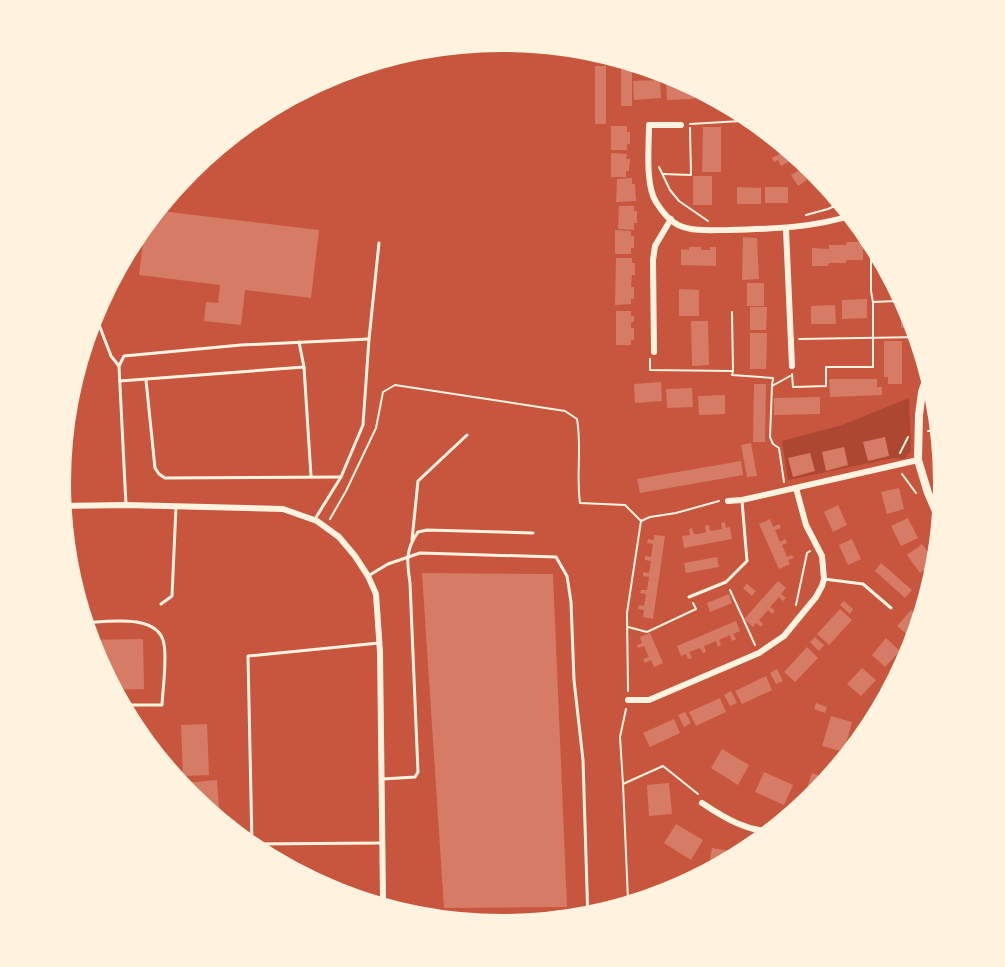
<svg xmlns="http://www.w3.org/2000/svg" width="1005" height="967" font-family="'Public Sans',sans-serif">
<rect width="100%" height="100%" fill="#c8553d"/>
<!-- green -->
<g fill="#ae4732">
<path d="M938,389L947,468H936L931,426Z"/>
<path d="M909,398L911,451L904,459L893,458L788,480L782,441L842,425Z"/>
</g>
<!-- building -->
<g fill="#d67c66">
<rect x="621" y="60" width="11" height="46"/>
<rect x="595" y="66" width="11" height="58"/>
<path d="M660,80L661,98L634,100L633,81Z"/>
<path d="M690,80L693,82L694,99L667,100L666,81Z"/>
<path d="M699,85L724,99L699,100Z"/>
<path d="M611,126H627V132H630V144H627V150H611Z"/>
<path d="M703,127H721V172H702Z"/>
<path d="M767,127V126L788,144L778,149Z"/>
<path d="M792,147L802,155L781,166L778,160L774,162L772,158Z"/>
<path d="M611,153L627,154L626,159H630L629,171H626V177H611Z"/>
<path d="M812,163L820,171L798,186L791,175Z"/>
<path d="M822,174L831,184L838,193L830,197L819,176Z"/>
<rect x="693" y="176" width="19" height="29"/>
<path d="M632,178V184H635L636,201L616,202L617,179Z"/>
<path d="M737,187L761,188V204H737Z"/>
<rect x="765" y="187" width="23" height="16"/>
<path d="M619,206H634V211H637V223H634V230L618,229Z"/>
<path d="M153,210L319,230L311,298L245,290L241,325L204,321L206,302L218,303L220,285L139,275L146,219Z"/>
<path d="M615,230L631,231V236H634V248H631V254H615Z"/>
<path d="M743,237L757,238L759,279L742,280Z"/>
<path d="M847,242H863V260H846V263H829L828,266H812V248L829,249V245H846Z"/>
<path d="M689,247H701V250H710V247H716V266L681,265V249L689,250Z"/>
<path d="M616,258H632V263H635V275H632L631,287H634V299H631V304L615,305Z"/>
<rect x="747" y="283" width="17" height="23"/>
<path d="M679,289L699,290V316H679Z"/>
<path d="M867,299V318L842,319V300Z"/>
<path d="M901,304H910L919,328H901Z"/>
<path d="M835,305L836,324H811V306Z"/>
<path d="M750,307H767L766,330H750Z"/>
<path d="M616,311H631V316H634V322H631V328H634V340H631V345H616Z"/>
<path d="M691,321H708L709,365L692,366Z"/>
<path d="M750,333H767L766,369H750Z"/>
<path d="M884,341H902V384H888V377H884Z"/>
<path d="M829,379H877V387H882V395L830,397Z"/>
<path d="M661,382L662,401L635,403L634,384Z"/>
<path d="M754,384H766L765,442H753Z"/>
<path d="M692,388L693,407L667,408L666,389Z"/>
<path d="M725,395V414L699,415L698,396Z"/>
<path d="M820,397V414L774,415V398Z"/>
<path d="M885,437L889,456L868,461L863,442Z"/>
<path d="M751,443L757,476L747,477L741,445Z"/>
<path d="M844,447L848,465L826,471L822,452Z"/>
<path d="M810,453L815,471L793,477L788,458Z"/>
<path d="M741,461L743,475L640,493L637,479Z"/>
<path d="M899,488L904,509L887,514L881,492Z"/>
<path d="M838,505L847,525L833,532L824,512Z"/>
<path d="M908,518L918,538L901,546L891,526Z"/>
<path d="M770,519L773,527L779,524L781,528L775,530L780,542L785,539L787,543L782,545L787,557L792,555L794,558L788,560L790,564L779,569L759,524Z"/>
<path d="M725,522L726,528L730,527L732,539L684,548L682,536L690,535L689,529L692,528L694,534H698L706,532L705,526L709,525L710,531L722,529L721,523Z"/>
<path d="M654,535L665,536L653,619L643,617L644,610L638,609L639,605L644,606L646,594L640,593L641,590H647L649,577L643,576V572L649,573L651,561L645,560V556L651,557L653,544L647,543L648,539L654,540Z"/>
<path d="M852,539L861,559L848,565L839,545Z"/>
<path d="M922,544L935,562L920,573L907,555Z"/>
<path d="M717,557L719,567L686,573L684,563Z"/>
<path d="M881,563L912,590L905,598L875,571Z"/>
<path d="M422,573L553,574L567,907L444,908Z"/>
<path d="M778,581L786,588L781,594L786,598L783,601L779,597L770,607L775,611L772,614L768,610L759,620L763,624L761,627L756,623L753,627L744,619Z"/>
<path d="M936,582L934,589L931,600L925,595Z"/>
<path d="M747,584L756,591L752,596L743,588Z"/>
<path d="M729,594L732,603L710,612L707,603Z"/>
<path d="M844,601L853,609L850,614L840,605Z"/>
<path d="M840,609L852,620L829,645L817,634Z"/>
<path d="M911,610L925,621L911,638L897,626Z"/>
<path d="M736,621L740,631L733,634L736,639L732,641L730,635L719,640L721,645L718,647L716,641L704,646L706,652L703,653L700,648L689,652L692,658L688,659L686,654L681,656L677,646Z"/>
<path d="M650,633L663,663L654,667L651,660L645,663L643,659L649,657L644,646L638,648L637,645L642,643L640,637Z"/>
<path d="M815,637L824,645L819,651L810,642Z"/>
<path d="M886,638L900,651L885,667L872,655Z"/>
<path d="M143,639L144,689L109,690L90,654L86,640Z"/>
<path d="M807,647L818,658L795,682L784,672Z"/>
<path d="M862,668L876,680L861,696L847,684Z"/>
<path d="M777,669L783,681L776,684L770,673Z"/>
<path d="M766,676L772,690L742,704L735,691Z"/>
<path d="M731,691L737,703L730,706L724,695Z"/>
<path d="M720,698L726,712L696,726L689,712Z"/>
<path d="M816,703L827,707L825,713L814,709Z"/>
<path d="M685,712L691,723L684,727L678,715Z"/>
<path d="M831,716L852,722L844,752L822,746Z"/>
<path d="M674,719L680,733L650,747L643,733Z"/>
<path d="M207,724L209,775L183,776L181,725Z"/>
<path d="M722,749L749,765L738,785L711,768Z"/>
<path d="M764,772L793,785L784,805L755,792Z"/>
<path d="M812,773L833,780L818,799L805,794Z"/>
<path d="M217,780L219,808L200,810L183,794V783Z"/>
<path d="M669,783L672,814L649,816L647,785Z"/>
<path d="M676,824L703,840L691,860L664,843Z"/>
<path d="M712,848L743,853L742,859L718,871L708,870Z"/>
</g>
<g fill="none" stroke-linecap="round" stroke-linejoin="round">
<!-- path -->
<g stroke="#fff3e0" stroke-width="2">
<path d="M690,124L741,121L743,112L746,110"/>
<path d="M659,167L670,190L679,201L708,221"/>
<path d="M663,174L691,175L690,128"/>
<path d="M806,215L828,209L845,201"/>
<path d="M871,233V291L873,302"/>
<path d="M732,312L733,371"/>
<path d="M799,339L922,337"/>
<path d="M650,359V370L733,371L732,375L773,378L772,386"/>
<path d="M792,374L793,387L826,386V367H873V302L896,301L897,281"/>
<path d="M928,431H943"/>
<path d="M900,453L908,437"/>
<path d="M902,474L916,493"/>
<path d="M784,482L779,448L773,444L770,437L772,386L790,376"/>
<path d="M330,519L346,491L376,428L383,392L395,385L565,411L577,419C582,447 576,475 580,503L625,505L641,521"/>
<path d="M641,521L650,517L676,513L719,501"/>
<path d="M730,590L755,645"/>
<path d="M796,605L807,553L810,551"/>
<path d="M628,627L647,632L696,609L693,603"/>
<path d="M628,691L627,613L641,521"/>
<path d="M626,709L620,737L623,784L663,766L698,794"/>
<path d="M623,784L628,900L640,906"/>
</g>
<!-- service -->
<g stroke="#fff3e0" stroke-width="3">
<path d="M93,309L111,356L119,366"/>
<path d="M304,367L311,476"/>
<path d="M146,380L155,468L159,474L165,478L340,477"/>
<path d="M120,381L304,367L299,342"/>
<path d="M126,505L119,366L124,356L241,345L369,339"/>
<path d="M315,519L341,477L363,425L369,339L379,243"/>
<path d="M412,540L418,481L467,435"/>
<path d="M368,576L388,564L420,553L556,557L567,576L571,602L574,680L583,760L588,921"/>
<path d="M824,579L863,584L891,608"/>
<path d="M689,597L726,582L747,561L742,501"/>
<path d="M161,604L172,596L176,507"/>
<path d="M81,623C104,622 159,612 164,644C167,660 163,687 162,705H118"/>
<path d="M383,779L415,777L418,772L410,583C407,563 405,550 418,532L427,530L533,533"/>
<path d="M241,844L382,843"/>
<path d="M252,844L248,656L379,643"/>
</g>
<!-- minor -->
<g stroke="#fff3e0" stroke-width="6">
<path d="M681,125H649C649,146 645,184 656,202C661,210 670,221 678,225C693,232 713,230 728,230C772,229 814,228 856,214"/>
<path d="M786,229L792,366"/>
<path d="M654,352L653,260L655,246L671,219"/>
<path d="M728,501L742,500L918,460"/>
<path d="M59,506L126,505L283,509L317,521L339,537L355,556L368,576L376,594L380,652L383,898L380,910"/>
<path d="M628,700H649L759,653L784,636L816,597L822,586L824,579L822,556L806,525L796,488"/>
<path d="M702,803C726,819 748,832 777,832"/>
</g>
<!-- tertiary -->
<path stroke="#fff3e0" stroke-width="8" d="M931,366L922,392L919,415L918,460L928,493L944,530"/>
</g>
<!-- crop -->
<path d="M0 0H1005V967H0ZM67 483a435 435 0 1 1 870 0a435 435 0 1 1-870 0Z" fill="#fff3e0" fill-rule="evenodd"/>
<path fill="none" stroke="#fff3e0" stroke-width="8" d="M67 483a435 435 0 1 1 870 0a435 435 0 1 1-870 0Z"/>
</svg>
